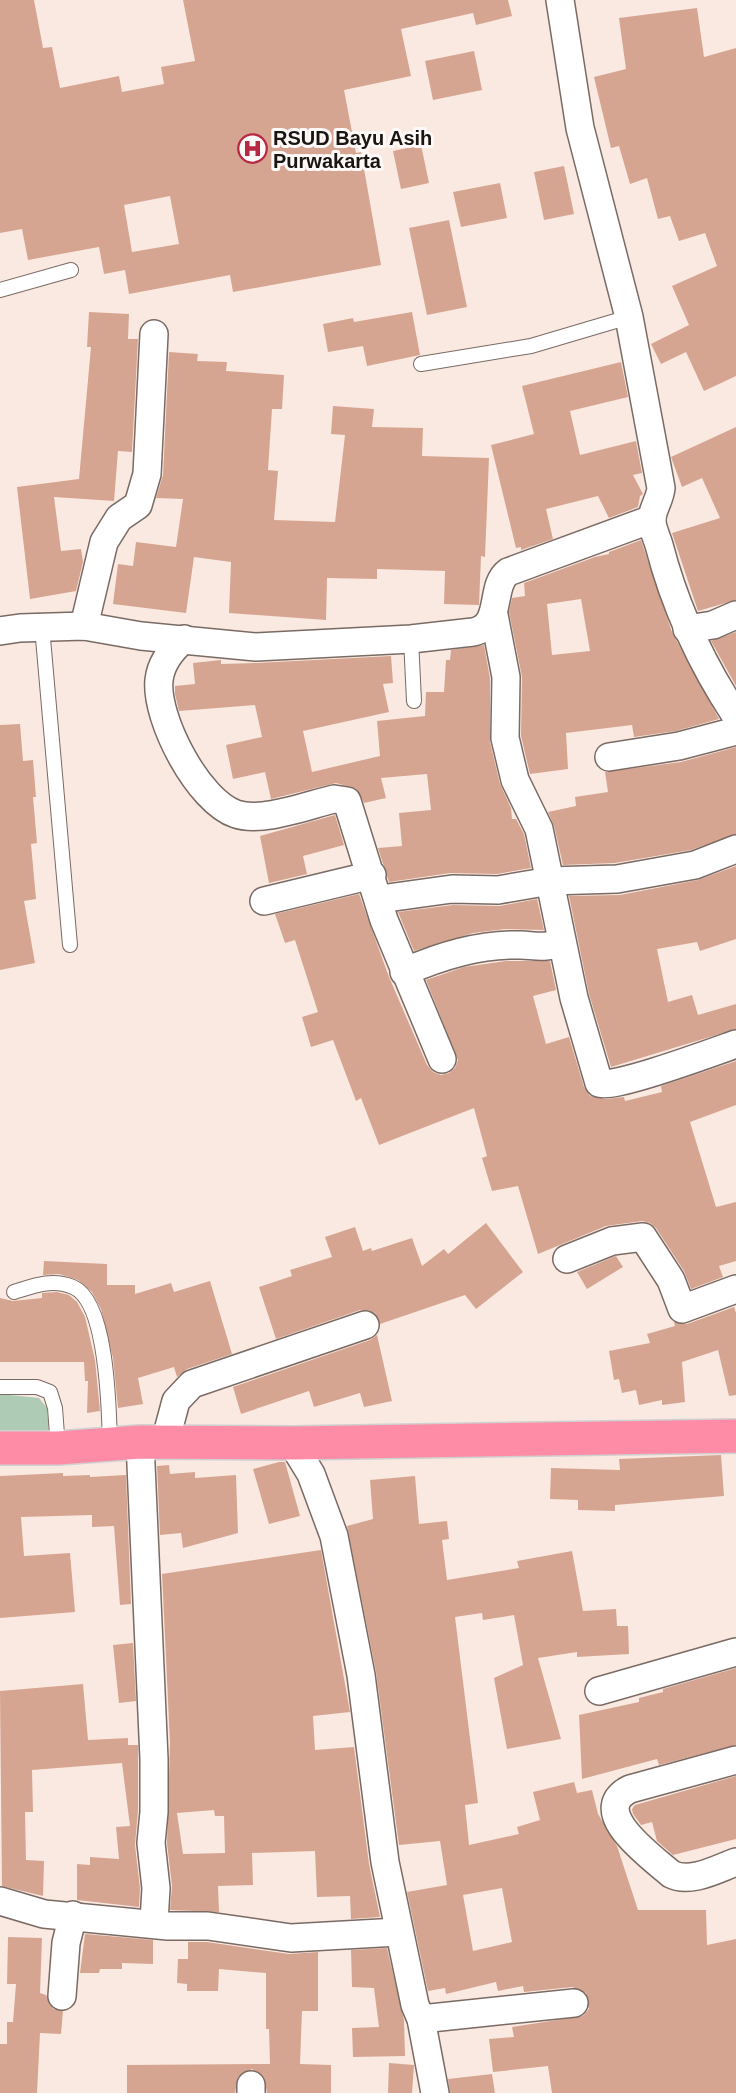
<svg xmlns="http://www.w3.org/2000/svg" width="736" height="2093" font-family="Arial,sans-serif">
<rect width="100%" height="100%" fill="#fae9e1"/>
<!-- green -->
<path fill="#adcbb5" d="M0,1394L39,1398L47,1408L49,1433L0,1434Z"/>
<!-- building -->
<g fill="#d6a591" fill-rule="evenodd">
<path d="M0,0H34L43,48L52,47L60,88L119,76L122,92L164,84L161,67L195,61L183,0H508L512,16L476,25L473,13L401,29L411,76L344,90L356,153L361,152L381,265L233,292L230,275L129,294L125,270L104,274L99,247L28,260L22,229L0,233ZM170,196L179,244L132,252L124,205Z"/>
<path d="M697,8L704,57L736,48V376L704,391L686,352L661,364L651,344L689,325L672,286L717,266L705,233L679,241L670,216L658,219L647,178L630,184L619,146L611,148L594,77L626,69L619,18Z"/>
<path d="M474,51L482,90L433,100L425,61Z"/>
<path d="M421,145L429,183L401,189L393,151Z"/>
<path d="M564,166L574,214L544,220L534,172Z"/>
<path d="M500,183L507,218L461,227L453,192Z"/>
<path d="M449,220L467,307L427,315L409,228Z"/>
<path d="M89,312L129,314L128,339H138L132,452L118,451L114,501L54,497L61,551L81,549L83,562L76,591L30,599L17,487L79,479L91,347H87Z"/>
<path d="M412,312L420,355L367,366L363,346L328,352L323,324L353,318L354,322Z"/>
<path d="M169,352L198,354L197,361L227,362L226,371L284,375L282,409H272L268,470L278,471L274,520L335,522L345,435L331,434L333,406L374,409L372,427L423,428L422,456L489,458L485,557L481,556L479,605L444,604L445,571L377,569V579L327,578L326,620L229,613L231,562L194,557L186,613L113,604L118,564L133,566L136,542L176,547L183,499L156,498L163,475Z"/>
<path d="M621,362L628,397L570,411L580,455L636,441L642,473L633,475L643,494L640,496L638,507L609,518L598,496L546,509L553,539L521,550V547L516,548L491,445L534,434L522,386Z"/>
<path d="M736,427V600L698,611L672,533L720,518L702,478L682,487L671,457Z"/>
<path d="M641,540L672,632L719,719L676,731L634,737L632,725L566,733L568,769L530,774L521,736L522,677L509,612L512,598L525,596L524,583L595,557L609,554V552ZM581,599L590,651L552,655L547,604Z"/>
<path d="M736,632V686L711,641Z"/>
<path d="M484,645L490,678V742L500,784L511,808L512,819H516L524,834L531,868L497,874L450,873L389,882L378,848L402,846L399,813L431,810L427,774L381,778L386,798L364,803L357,789L336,783L271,799L265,772L233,779L226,745L262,737L255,705L179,711L175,694V686L195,684L193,663L221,660V664L257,663L391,656L393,683L383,684L389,712L303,731L312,772L380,756L377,721L425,716L426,692H444L446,660H450L451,650Z"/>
<path d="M20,724L23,761L33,760L36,797H33L37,843L31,844L36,899L24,901L35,963L0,970V725Z"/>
<path d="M736,747V834L691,850L615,863L563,865L554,826L548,812L576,806L575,797L608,792L605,772L681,762Z"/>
<path d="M335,815L344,845L303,856L307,874L269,883L260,836Z"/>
<path d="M736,866V939L700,951L697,942L657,949L668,1002L692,995L698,1015L736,1004V1029L611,1067L589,994L569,896L620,895L698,880Z"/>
<path d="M359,894L389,977L427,1065L433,1072L441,1075L449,1073L455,1068L458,1060L426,980L464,967L506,961H550L556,990L533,996L546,1044L569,1037L584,1087L590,1096L606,1099L624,1097L625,1101L662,1092L661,1086L736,1061V1105L690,1122L716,1207L736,1202V1261L719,1266L723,1277L691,1289L684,1271L656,1228L650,1223L642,1221L606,1226L538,1254L518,1186L492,1191L482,1158L487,1156L474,1108L379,1145L361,1098L356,1101L333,1040L311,1047L302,1017L318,1012L295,940L285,943L275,914Z"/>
<path d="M537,899L544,930L505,929L473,933L414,951L398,912L453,905L500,906Z"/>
<path d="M486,1223L523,1272L476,1309L465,1295L380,1324L375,1313L360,1310L276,1339L259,1287L292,1276L290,1270L332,1257L325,1237L355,1227L363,1251L371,1248L372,1251L412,1238L422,1266L444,1249L448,1254Z"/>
<path d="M616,1256L623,1267L587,1289L577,1272Z"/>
<path d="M44,1261L107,1264V1285H135V1294L171,1283L174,1292L210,1281L232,1354L187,1369L177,1377L174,1367L138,1378L143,1404L118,1408L113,1358L101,1309L92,1292L78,1280L59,1274L43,1275Z"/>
<path d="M57,1292L69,1295L77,1302L85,1317L95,1360L100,1411L87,1413L88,1381H85L84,1362H0V1298L13,1301L42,1298V1293Z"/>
<path d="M734,1307L736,1313V1395L729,1396L718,1350L682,1362L685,1402L662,1405V1400L639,1405L636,1390L622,1393L619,1379L614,1380L609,1351L650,1343L647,1334L675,1326L674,1322L687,1324Z"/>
<path d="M377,1335L392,1401L364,1407L360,1393L314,1407L309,1391L241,1414L233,1387L370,1340Z"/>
<path d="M721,1455L724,1496L615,1505V1511L578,1510V1500L550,1499L551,1468L620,1470L619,1459Z"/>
<path d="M279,1462H285L300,1516L269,1524L253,1469Z"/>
<path d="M169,1465L170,1474L195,1472V1478L236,1475L238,1533L183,1548L181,1533L160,1535L157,1466Z"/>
<path d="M63,1473V1476L90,1475V1477L126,1475L131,1604L120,1605L114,1526L92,1527V1515L21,1517L24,1556L70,1553L75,1612L0,1618V1476Z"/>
<path d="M415,1476L419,1524L447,1521L449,1539L442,1540L447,1580L519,1568L517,1561L572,1551L583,1611L616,1609L617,1626H628L629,1654L577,1657V1652L538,1658L561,1739L507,1749L494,1678L523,1665L514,1615L483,1620L482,1613L455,1617L478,1803L465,1805L469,1845L519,1834L517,1827L540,1820L533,1792L574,1782L577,1793L592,1790L598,1814L617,1846L638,1910H706L707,1945L736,1939V2093H552L548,2066L493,2072L489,2039L514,2037L512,2027L583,2016L589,2009L586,1993L572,1987L524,1992L523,1986L498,1991L496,1982L446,1994L445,1988L428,1991L407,1892L447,1885L440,1841L399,1845L376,1672L347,1526L373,1519L370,1480ZM502,1888L512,1942L473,1951L463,1895Z"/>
<path d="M321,1550L350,1712L313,1716L315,1750L354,1747L369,1864L380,1917L351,1919L350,1896L317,1897L315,1851L252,1853L253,1885L218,1886L219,1912L170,1910L172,1886L167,1843L170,1743L162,1574ZM214,1810L215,1816H224L225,1853L183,1854L177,1813Z"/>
<path d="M133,1643L136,1701L119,1703L113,1645Z"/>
<path d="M736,1668V1745L659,1765L657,1759L582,1779L579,1715L639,1702V1698L663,1692V1689Z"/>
<path d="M83,1684L88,1740L128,1738V1745H138V1811L135,1845L140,1888L139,1907L77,1900V1864L90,1865V1857L119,1859L116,1827L130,1826L122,1763L32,1770L33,1812H25L26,1860L44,1861L43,1896L2,1886L0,1691Z"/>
<path d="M736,1776V1839L673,1855L657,1841L652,1822L641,1825L633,1814L632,1809L635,1805Z"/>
<path d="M85,1934L153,1940V1964L122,1963V1969H100L99,1973H80Z"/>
<path d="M8,1937L42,1938L40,1993L46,1995L53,2009L63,2011L61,2034L40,2033L37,2093H0V2044H7V2022H13L16,1984H7Z"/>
<path d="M188,1942H207L289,1954L318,1952V2011H302L300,2064L331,2065V2093H267L264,2077L252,2069L238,2077L235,2093H127V2065L270,2064L269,2029H266V1973L219,1969L218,1991H187V1984L177,1983L178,1959H188Z"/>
<path d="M387,1948L404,2020L405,2056L353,2057L352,2028L379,2027L374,1988L352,1987L351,1950Z"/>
<path d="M389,2063L414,2065L412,2093H388Z"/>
<path d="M492,2074L495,2093H450L448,2079Z"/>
</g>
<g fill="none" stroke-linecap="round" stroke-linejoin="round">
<defs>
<g id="service">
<path d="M0,290L71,270"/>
<path d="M421,364L531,346L629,317"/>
<path d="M42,627L70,945"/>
<path d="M411,639L414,701"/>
<path d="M14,1292C33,1286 52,1278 73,1287C108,1302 109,1411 110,1445"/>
<path d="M0,1387H37L50,1392L55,1408L58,1448"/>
</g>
<g id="minor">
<path d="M560,0L580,128L629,317L661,488C660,499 653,508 652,518C651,526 657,538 659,545C675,607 701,663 736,716"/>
<path d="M494,615L506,677L505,738L515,780L539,829L574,998L599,1083C611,1090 716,1051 736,1044"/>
<path d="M84,626L104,542L119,518L138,505L147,474L154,334"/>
<path d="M687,629L713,625L736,615"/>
<path d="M0,631L20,628L84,626L141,636L256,647L411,639L473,632C504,626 489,586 508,572L652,519"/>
<path d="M184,639C171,650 161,663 159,680C155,719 199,802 236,814C262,823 308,805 334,799L347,801L384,920L442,1059"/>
<path d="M609,757L679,746L736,731"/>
<path d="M380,899L452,889L498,890L550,881L617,879L695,865L736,849"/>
<path d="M264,901L372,875"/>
<path d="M404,972C441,956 479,944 521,945C538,946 543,948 561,943"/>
<path d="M567,1259L612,1241L643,1237L671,1280L682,1309L736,1289"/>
<path d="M140,1442L154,1759V1812L151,1843L156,1888L154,1922"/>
<path d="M165,1442L176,1401L192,1384L365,1325"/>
<path d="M292,1443L311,1474L334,1536L361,1675L385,1862L415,2005L421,2019L435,2093"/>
<path d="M599,1691L736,1652"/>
<path d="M736,1760L630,1789C586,1811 652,1857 671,1874C690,1884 717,1869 736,1862"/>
<path d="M0,1901L44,1914L168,1926H208L291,1938L398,1932"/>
<path d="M62,1996L66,1943L73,1915"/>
<path d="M421,2019L574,2003"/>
<path d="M251,2093V2085"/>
</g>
<path id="trunk" d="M0,1448H58L140,1442L292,1443L736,1436"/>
</defs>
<!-- service casing -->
<use href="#service" stroke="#7a6a64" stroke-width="16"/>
<!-- minor casing -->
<use href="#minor" stroke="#7a6a64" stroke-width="30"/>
<!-- trunk casing -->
<use href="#trunk" stroke="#d1d0d0" stroke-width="36"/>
<!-- service -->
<use href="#service" stroke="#fff" stroke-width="14"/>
<!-- minor -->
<use href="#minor" stroke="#fff" stroke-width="27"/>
<!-- trunk -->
<use href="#trunk" stroke="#fe8ca6" stroke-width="33"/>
</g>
<!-- icons -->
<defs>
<symbol id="hospital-ring" viewBox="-11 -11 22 22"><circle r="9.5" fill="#fdf9f8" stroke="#b92843" stroke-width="1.5"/><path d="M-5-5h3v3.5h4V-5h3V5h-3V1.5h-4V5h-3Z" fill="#b92843"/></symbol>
</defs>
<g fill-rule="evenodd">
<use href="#hospital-ring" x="236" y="132" width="33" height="33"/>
</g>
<g text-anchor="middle" stroke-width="6" stroke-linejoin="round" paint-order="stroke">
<!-- poi labels -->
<g font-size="20" font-weight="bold" fill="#1b1512" stroke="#fdf9f8" text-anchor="start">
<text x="273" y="145">RSUD Bayu Asih<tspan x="273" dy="23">Purwakarta</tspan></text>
</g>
</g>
</svg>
